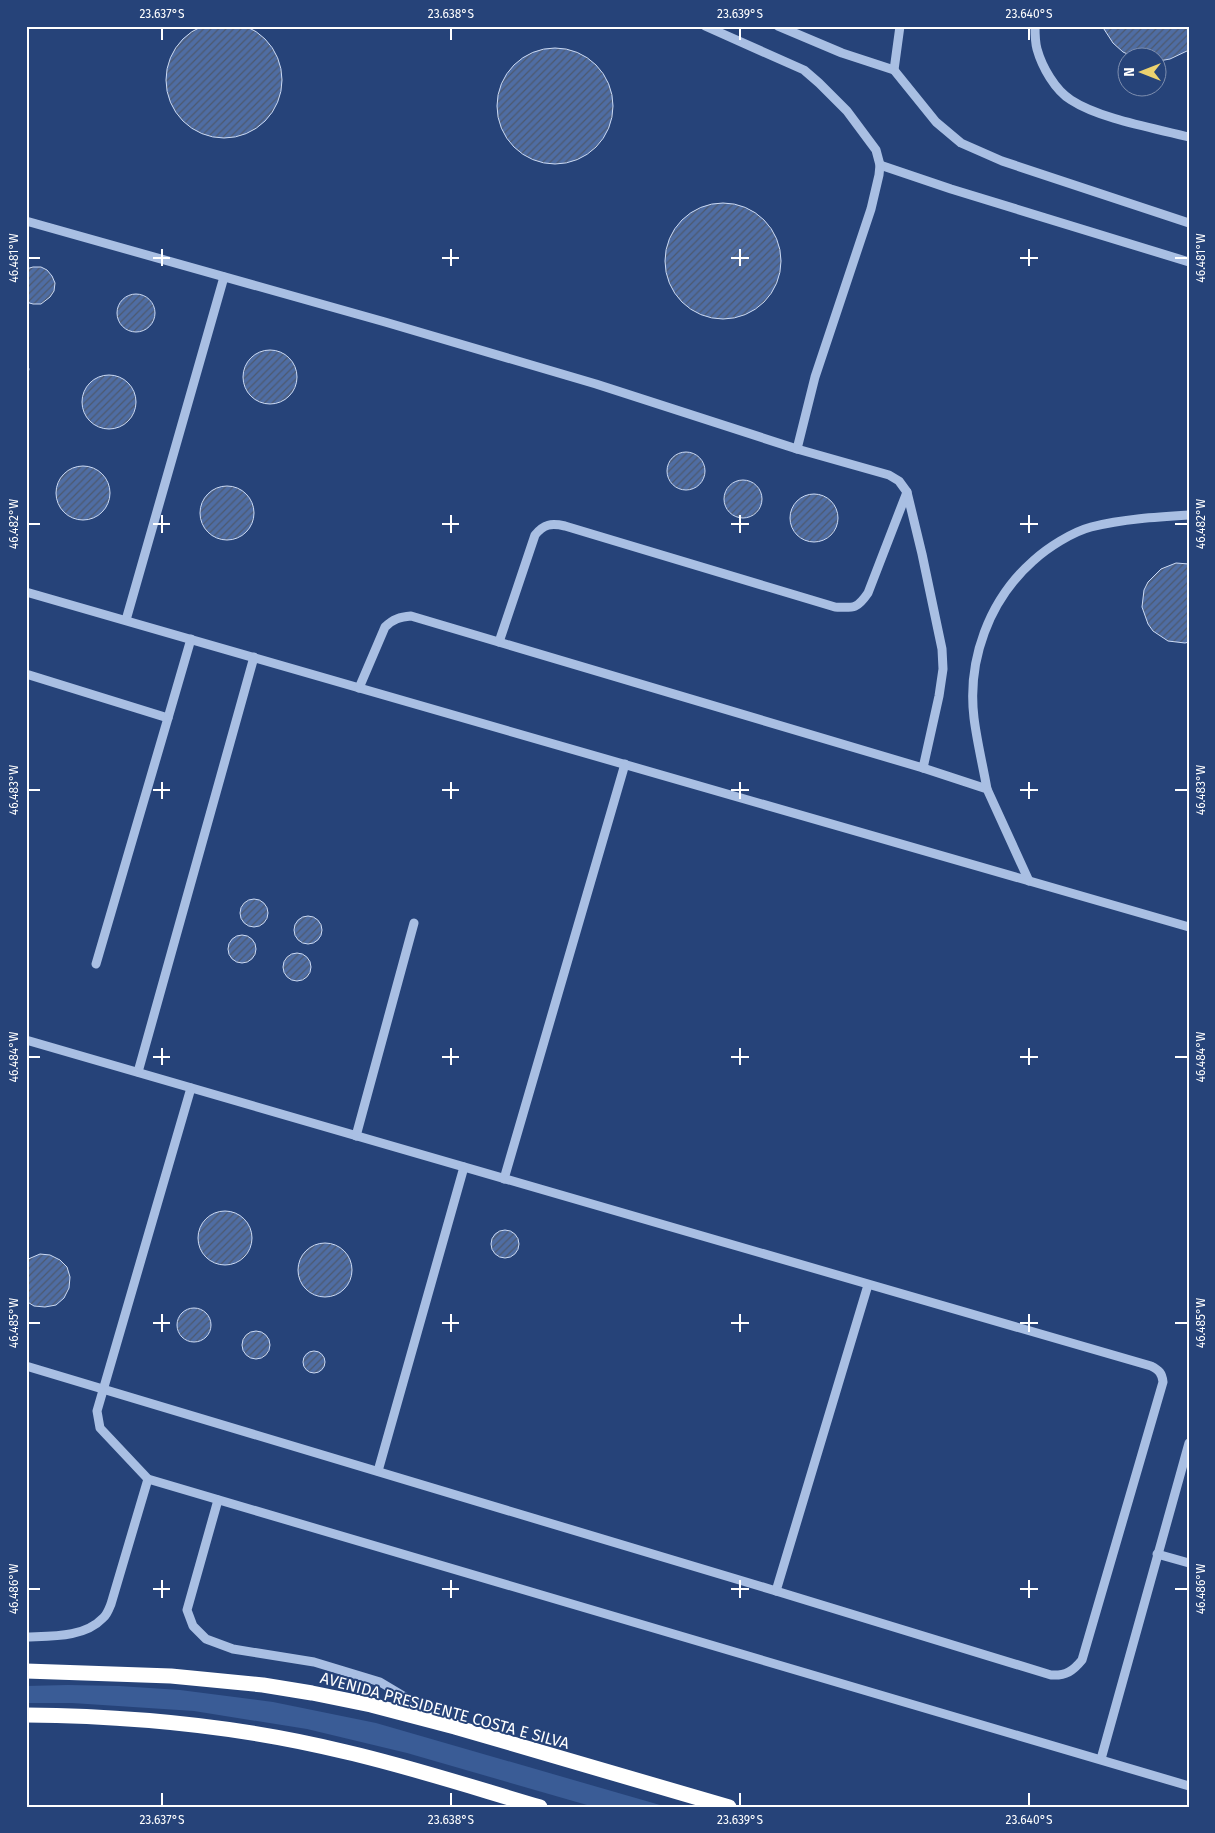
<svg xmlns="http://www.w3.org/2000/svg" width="1215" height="1833" font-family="'Fira Sans',sans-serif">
<defs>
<pattern id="building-hatch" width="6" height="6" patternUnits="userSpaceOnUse" patternTransform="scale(1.25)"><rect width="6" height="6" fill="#4f6da3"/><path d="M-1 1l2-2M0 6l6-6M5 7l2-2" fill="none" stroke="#4d596f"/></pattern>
</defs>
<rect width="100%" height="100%" fill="#264379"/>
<!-- green -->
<path fill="#3a5c96" d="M68,1685L119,1686L180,1690L273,1702L376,1723L667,1807H594L407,1753L307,1729L194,1711L72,1703H26V1686Z"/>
<!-- building -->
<g fill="url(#building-hatch)" stroke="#ccdaf3">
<circle cx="224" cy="80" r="58"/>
<path d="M1102,26H1189V50L1170,59L1159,61L1158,58L1134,57L1123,52L1113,43Z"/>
<circle cx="555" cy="106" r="58"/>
<circle cx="723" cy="261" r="58"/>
<path d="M33,267H41L47,270L52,276L55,283L54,291L50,297L41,304H33L26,302V269Z"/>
<circle cx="136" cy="313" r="19"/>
<circle cx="270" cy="377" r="27"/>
<path d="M26,362L29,369L26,381Z"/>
<circle cx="109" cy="402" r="27"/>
<circle cx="686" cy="471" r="19"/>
<circle cx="83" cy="493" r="27"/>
<circle cx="743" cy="499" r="19"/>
<circle cx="227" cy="513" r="27"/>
<circle cx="814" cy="518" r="24"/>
<path d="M1176,563L1189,564V642L1185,643L1168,641L1153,631L1148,624L1142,607L1144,590L1148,582L1161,569Z"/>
<circle cx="254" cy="913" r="14"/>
<circle cx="308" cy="930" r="14"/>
<circle cx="242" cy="949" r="14"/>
<circle cx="297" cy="967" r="14"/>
<circle cx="225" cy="1238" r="27"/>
<circle cx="505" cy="1244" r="14"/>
<circle cx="325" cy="1270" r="27"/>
<path d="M40,1254L50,1255L60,1260L67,1267L70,1277L69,1288L64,1298L56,1305L45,1307L34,1306L26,1301V1260Z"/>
<circle cx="194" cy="1325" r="17"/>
<circle cx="256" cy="1345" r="14"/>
<circle cx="314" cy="1362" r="11"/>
</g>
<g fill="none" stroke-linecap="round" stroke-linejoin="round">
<!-- minor -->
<g stroke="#a9bfe3" stroke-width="9">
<path d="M778,26L842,53L894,70L936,122L961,143L1002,161L1189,223"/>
<path d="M1035,26C1035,34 1035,42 1037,49C1042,67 1055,90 1071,100C1100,119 1154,128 1189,137"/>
<path d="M894,70L900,26"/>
<path d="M880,165L951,189L1189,262"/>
<path d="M26,221L385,322L596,384L797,449"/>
<path d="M26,592L1189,927"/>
<path d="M126,620L224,277"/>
<path d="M499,642L535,535C544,524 551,523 565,526L835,607C854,608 857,609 868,593L907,492"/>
<path d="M26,674L168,718L191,639"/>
<path d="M359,688L385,627C393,619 400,617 411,616L923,768L939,696L943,669L942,649L922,554L907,492L899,481L889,475L797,449L815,377L871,209L879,175L880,165L876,150L847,111L819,83L804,70L705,26"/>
<path d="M923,768L987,789L1029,881"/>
<path d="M987,789C983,766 977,742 974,718C967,660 989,600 1033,561C1047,548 1072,532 1091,527C1123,519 1156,517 1189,515"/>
<path d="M96,964L168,718"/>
<path d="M26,1040L1151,1366C1159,1370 1162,1373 1163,1382L1082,1660C1073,1671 1066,1676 1051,1675L776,1591L26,1366"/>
<path d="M138,1072L254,657"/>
<path d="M191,1088L97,1411L100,1428L148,1479L1189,1786"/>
<path d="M356,1136L414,923"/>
<path d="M504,1179L625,764"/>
<path d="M378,1471L464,1167"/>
<path d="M218,1500L187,1610L193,1626L206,1639L233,1649L314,1662L380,1682L442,1719"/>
<path d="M1157,1554L1189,1563"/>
<path d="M776,1591L868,1285"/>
<path d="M26,1637C51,1636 84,1638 103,1618C107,1615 109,1609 111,1604L148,1479"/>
<path d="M1101,1759L1189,1443"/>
</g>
<!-- highway -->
<g stroke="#fff" stroke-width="15">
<path d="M26,1671L171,1676L263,1685L312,1693L371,1705L455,1727L729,1807"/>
<path d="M26,1715C134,1716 241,1726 346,1752C411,1767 475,1788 540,1807"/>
</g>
</g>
<!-- ticks -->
<path fill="none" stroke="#fff" stroke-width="2" d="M162,28V40M451,28V40M740,28V40M1029,28V40M162,249V266M451,249V266M740,249V266M1029,249V266M28,258H40M153,258H170M442,258H459M731,258H749M1020,258H1038M1175,258H1188M162,515V533M451,515V533M740,515V533M1029,515V533M28,524H40M153,524H170M442,524H459M731,524H749M1020,524H1038M1175,524H1188M162,782V799M451,782V799M740,782V799M1029,782V799M28,790H40M153,790H170M442,790H459M731,790H749M1020,790H1038M1175,790H1188M162,1048V1065M451,1048V1065M740,1048V1065M1029,1048V1065M28,1057H40M153,1057H170M442,1057H459M731,1057H749M1020,1057H1038M1175,1057H1188M162,1314V1332M451,1314V1332M740,1314V1332M1029,1314V1332M28,1323H40M153,1323H170M442,1323H459M731,1323H749M1020,1323H1038M1175,1323H1188M162,1580V1598M451,1580V1598M740,1580V1598M1029,1580V1598M28,1589H40M153,1589H170M442,1589H459M731,1589H749M1020,1589H1038M1175,1589H1188M162,1793V1806M451,1793V1806M740,1793V1806M1029,1793V1806"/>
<g text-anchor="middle" stroke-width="4" stroke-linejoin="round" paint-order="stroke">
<!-- street labels -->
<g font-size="16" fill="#fff" stroke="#264379">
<text transform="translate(445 1710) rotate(15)" y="6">AVENIDA PRESIDENTE COSTA E SILVA</text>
</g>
</g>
<!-- border -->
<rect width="1215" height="1833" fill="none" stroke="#264379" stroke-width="55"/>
<!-- north arrow -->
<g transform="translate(1142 72) rotate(270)"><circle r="24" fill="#264379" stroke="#7d8eaf"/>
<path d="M0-4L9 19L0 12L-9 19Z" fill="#ecd26f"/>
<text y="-8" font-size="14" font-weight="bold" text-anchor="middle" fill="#ffffff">N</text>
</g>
<rect x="28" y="28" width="1160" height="1778" fill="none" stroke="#fff" stroke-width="2"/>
<g font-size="12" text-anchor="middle" fill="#fff">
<text x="162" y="18">23.637°S</text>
<text x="451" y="18">23.638°S</text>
<text x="740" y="18">23.639°S</text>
<text x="1029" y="18">23.640°S</text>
<text transform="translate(1201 258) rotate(-90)" y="4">46.481°W</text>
<text transform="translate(14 258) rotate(-90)" y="4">46.481°W</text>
<text transform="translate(1201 524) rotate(-90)" y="4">46.482°W</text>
<text transform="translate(14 524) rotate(-90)" y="4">46.482°W</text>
<text transform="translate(1201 790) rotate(-90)" y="4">46.483°W</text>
<text transform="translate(14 790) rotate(-90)" y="4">46.483°W</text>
<text transform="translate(1201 1057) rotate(-90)" y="4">46.484°W</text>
<text transform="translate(14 1057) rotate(-90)" y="4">46.484°W</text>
<text transform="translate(1201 1323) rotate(-90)" y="4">46.485°W</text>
<text transform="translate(14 1323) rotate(-90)" y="4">46.485°W</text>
<text transform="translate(1201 1589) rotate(-90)" y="4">46.486°W</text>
<text transform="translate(14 1589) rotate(-90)" y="4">46.486°W</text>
<text x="162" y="1824">23.637°S</text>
<text x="451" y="1824">23.638°S</text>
<text x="740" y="1824">23.639°S</text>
<text x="1029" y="1824">23.640°S</text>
</g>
</svg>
